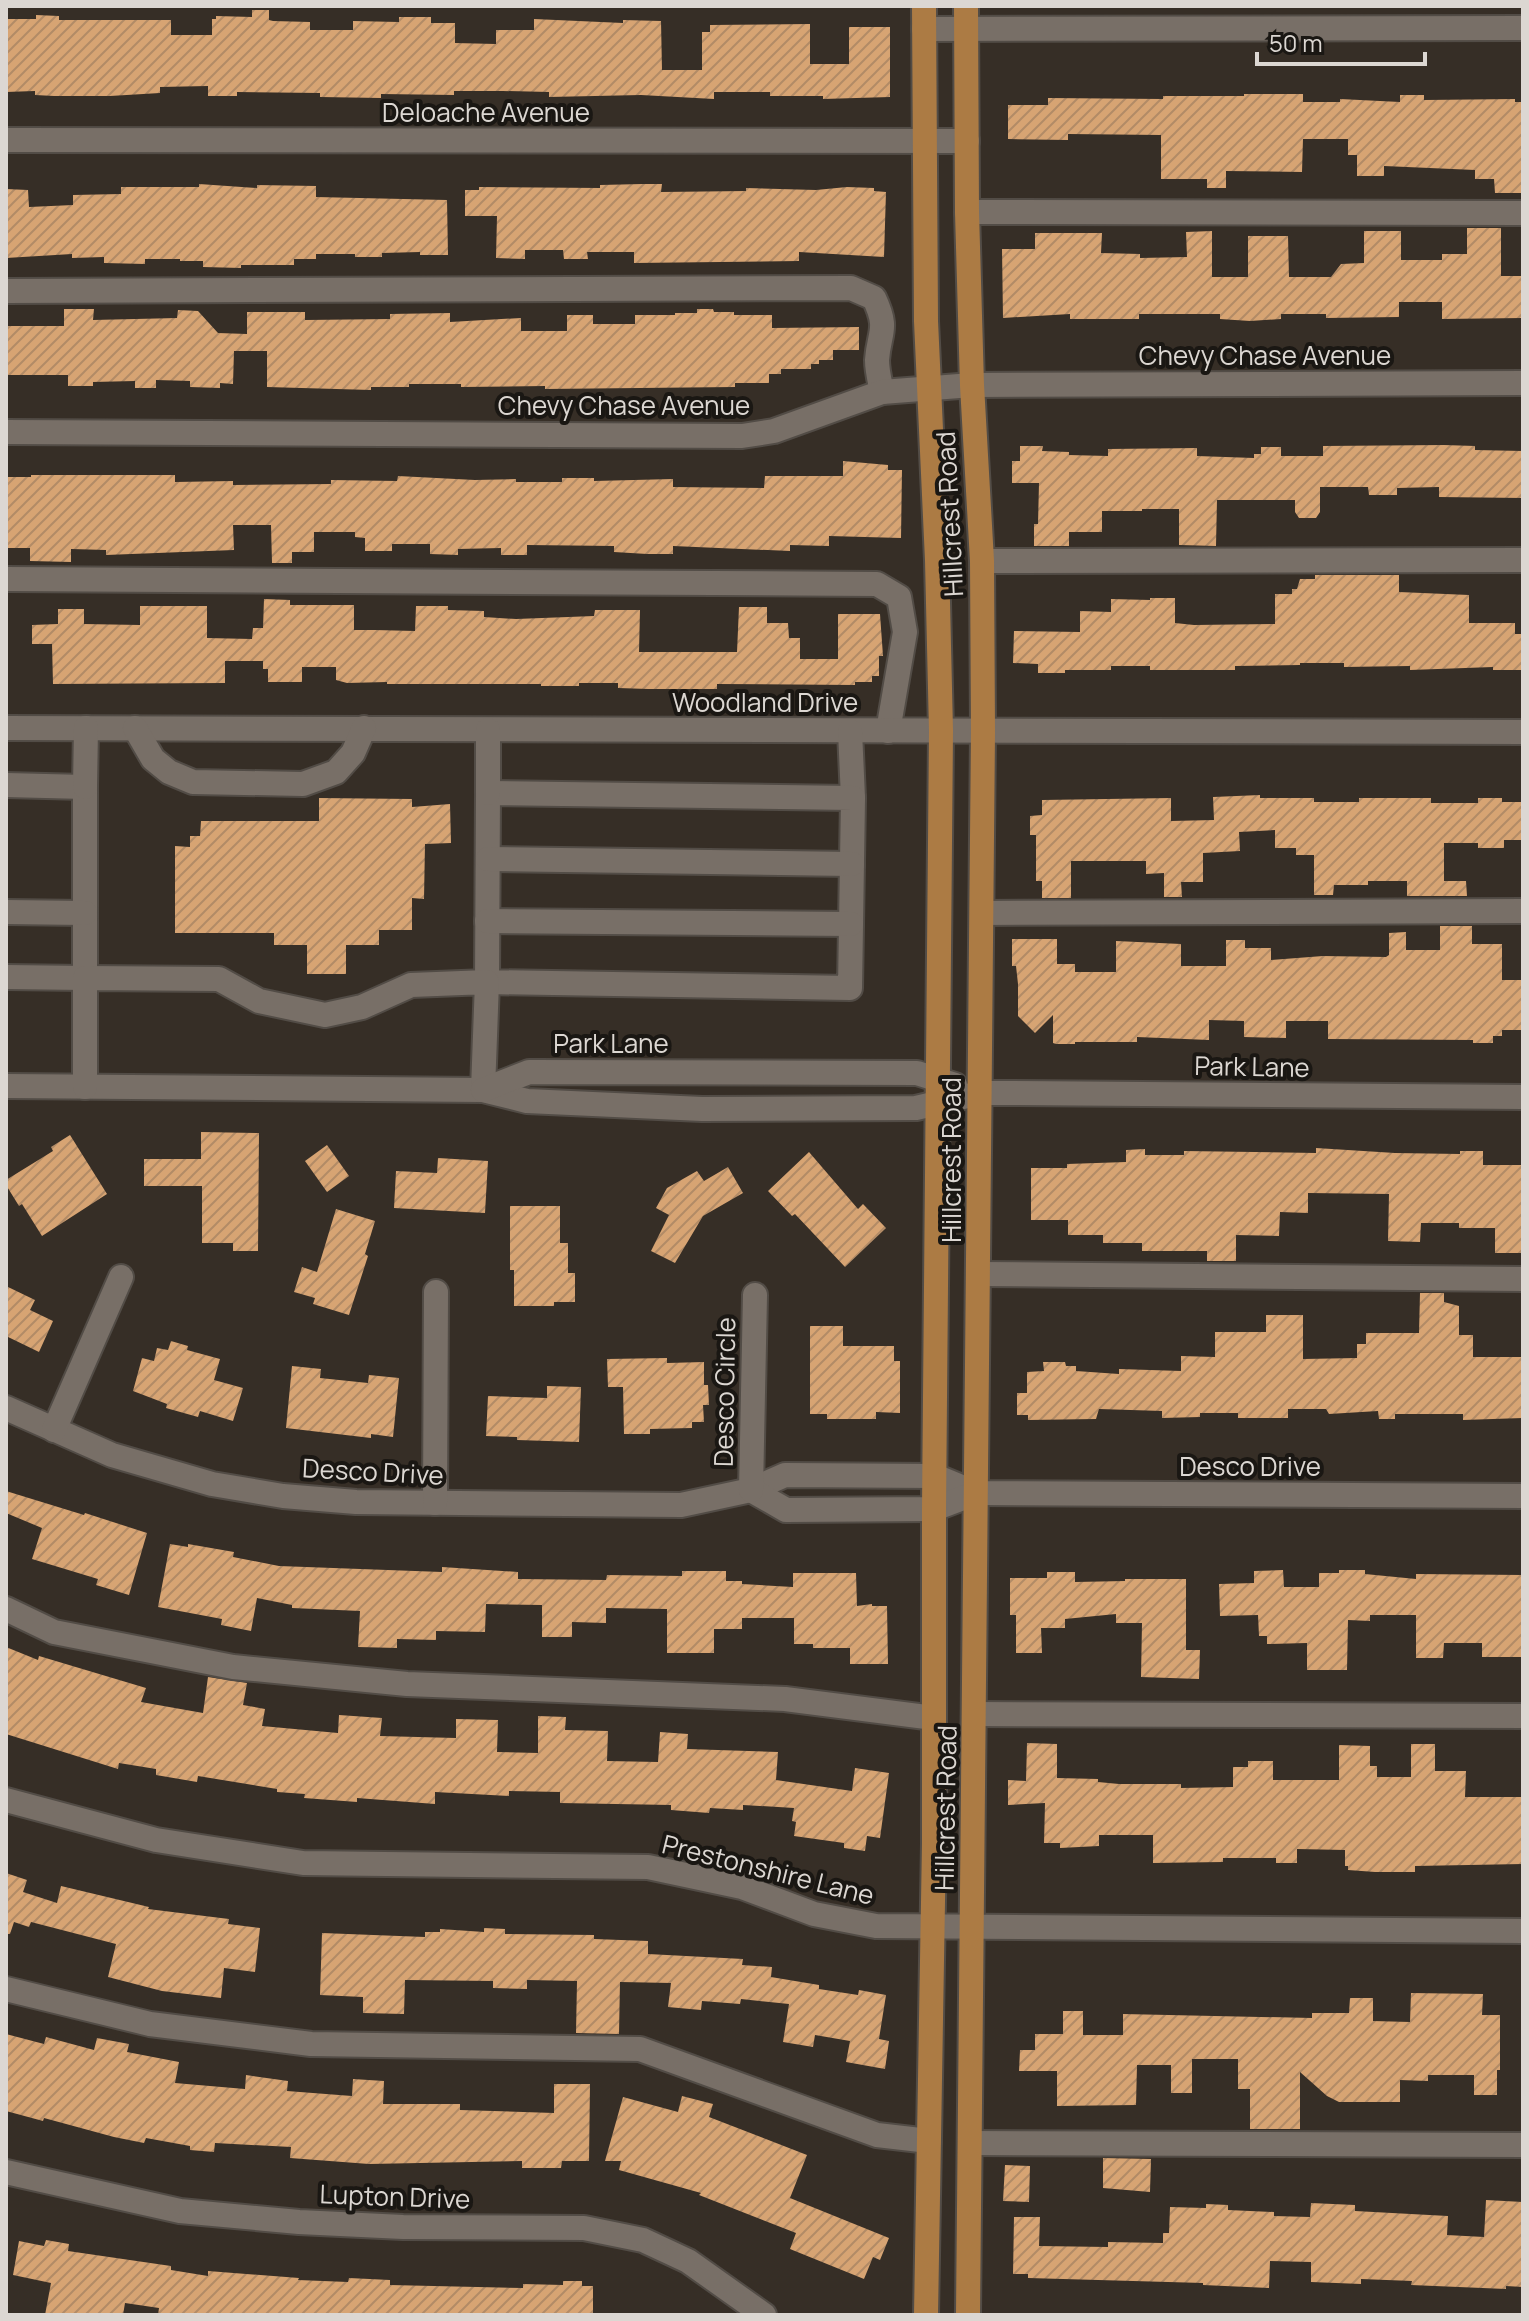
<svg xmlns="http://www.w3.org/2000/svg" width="1529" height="2321" font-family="Manrope,sans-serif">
<defs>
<pattern id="building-hatch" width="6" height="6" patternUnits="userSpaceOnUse" patternTransform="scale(2)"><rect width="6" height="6" fill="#d7a473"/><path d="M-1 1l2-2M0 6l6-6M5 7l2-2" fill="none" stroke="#b28b66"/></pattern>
</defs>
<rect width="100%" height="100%" fill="#362e26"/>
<!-- building -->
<g fill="url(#building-hatch)">
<path d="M252,10H269V20L273,21L310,22V30H353V21L399,22V17H431V23H455V43L496,44V30H534V19L623,23V20L661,21L662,70H702V32H710V25L810,24V64H849V27H890V97L823,99V96H770V92H714V99L641,95L549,97V92L503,91H454V95L381,94V98L320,97V93L237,92V96H208V86L160,87V93L110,96H54L35,95V91L6,92V19H36V15L59,16V20H171V35H212V19H216V16L252,17Z"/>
<path d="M1244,94H1303V102H1340V99L1400,102V95H1424V100L1515,99V102H1523V193H1495L1494,179H1475V170L1384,166V176H1357V155H1348V139H1303L1302,172L1226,171V188H1207V179H1161V135L1068,134V140L1008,139V105H1048V98L1163,99V96H1244Z"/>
<path d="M199,184L257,188V185L316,186V197L447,200L448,255H420V252L382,253V257H355V254H316V259H294V265H241V268L203,267V261H180V259H145V264L104,263V257L72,258V254L6,258V189L28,190L29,207L73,205V195L121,194V187H199Z"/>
<path d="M642,184H662L661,192L746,191V188L816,190L847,187L874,188V191L886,192L884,257L799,252V261L634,263V252H587L588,259H564L563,250H525V259L496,258L497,216H465V190H479V187L600,188V185Z"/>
<path d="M1467,228H1501V276H1523V318L1442,319V302H1399V317L1326,318V314H1281V319L1250,321L1220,319V314H1139V319H1070V314L1003,318L1002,249H1035V233H1102L1101,253L1140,254V258L1187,257L1186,232L1212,231V277H1248V236H1288L1289,277H1331L1341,264L1364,263V231H1401V260H1442V254H1467Z"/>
<path d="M64,309H94L93,320L177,318L178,310L198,311L218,333L247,334V312H305V320L390,319V314L450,313V322L521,318V331H567V315H593V324H635V315H675V313H697V309H713L714,312H734V315H772V328L859,327V350H833V360H819V364H811V369H781V374H769V383H735V387L545,389V386L461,387V384H409V387H371V390L267,387V351H234L233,384L220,383V388L190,387V381L156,380V388H135V381L93,382V386H68V375H6V326H64Z"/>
<path d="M1444,445L1475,446V450L1523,451V498L1439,497V487L1397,488V495H1369L1368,487H1320V512L1316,518H1299L1295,512V500H1217L1216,546L1179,545V509H1142V511H1102V532H1069V546H1034V524H1038L1039,483H1012V461H1020V446H1043L1042,451L1069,452V455L1108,456V449L1197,448V456L1254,458V454H1261V447H1281V456H1323V446Z"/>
<path d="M843,461L888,465V470H902L901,538L829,536V546L790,545V551L673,546V554H647L614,552V546L527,545V555H501V548L458,549V555L430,554V544H392V551H365V538L355,537V532H314V552H292V563H272L271,525H233L234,550L106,555V550L71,549V562L30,561V548H6V477H31V475H175V482L233,481V485L331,484V480L397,481L398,476L475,480L516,479V482H562V478H594V481L673,479V487L764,488L765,476H843Z"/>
<path d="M1315,575H1399V592L1469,595V623H1515V634H1523V670H1493V667L1410,670V666L1344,667V663H1300V665L1235,666V670H1150V666H1111V670H1065V673H1038V664L1013,663L1014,631L1080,632V611L1111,612V599L1150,600V598H1175V623L1194,625L1275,624V594H1292V589H1297L1300,579H1315Z"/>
<path d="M264,599L290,600V605H354V630H375L415,631L416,606H448V610L484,611V617L516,619L594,616L595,610H640L639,652H737L739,607H767V623H788L789,638H800V659H838V614H880L883,656H879V676H872V682H855V685L717,684V689H648L618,688V683H579V686H541V684H387V682L347,683L336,680V667H302V682H268V669H263V661H225V683L53,684L52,644H32V625L58,624V609H84V624L140,625V606H207V638L252,639L253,628H263Z"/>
<path d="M1260,795V798H1314V802H1359V798H1431V803H1478V798H1502V802H1523V840H1504V848H1478V843H1444V881H1466L1467,896H1407V881H1368V885H1334L1333,895H1314V855H1296V848H1275V830L1239,832L1240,851L1203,853V882H1181L1182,897H1164V873L1146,874V861H1071V898H1042V881H1036V835H1030V816L1042,815V800L1171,798V821L1214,820L1213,797Z"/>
<path d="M319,798L412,799V807L450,804L451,843L425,844L424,899L412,898V930H379V945H346V974H307V945H274V933H175V846L190,847V836H200L201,821H319Z"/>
<path d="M1440,926H1472V944H1502V980H1523V1030H1502V1036H1493V1043H1473V1040L1328,1039V1021H1286V1038L1244,1037V1021L1209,1020V1040L1137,1037V1042H1075V1044H1056L1053,1043V1015L1035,1033L1018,1016V984L1016,966H1012V939H1057V964H1075V972H1116V941L1181,944V966H1226V940H1245V948H1271V960L1323,956L1386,957L1389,955V933L1406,932V950H1440Z"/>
<path d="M201,1132L259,1133L258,1251H233V1243H202V1186H144V1159H201Z"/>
<path d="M70,1135L107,1194L42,1236L22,1204L19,1206L6,1185V1180L53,1151L51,1147Z"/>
<path d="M327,1145L349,1176L327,1192L305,1161Z"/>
<path d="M1316,1148L1395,1153L1460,1154V1151H1483V1165H1523V1253H1495V1228H1459V1223H1421L1420,1242L1388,1241L1389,1194L1308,1193V1213L1280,1212L1279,1236L1236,1235V1261H1207V1251H1142V1243H1103V1235H1068V1220H1031V1168H1067V1164L1126,1162V1150L1145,1149V1155H1184V1151L1316,1153Z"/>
<path d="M809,1152L858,1209L863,1204L886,1228L845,1267L795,1214L792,1216L768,1191Z"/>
<path d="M438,1158L488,1161L485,1213L394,1208L396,1171L437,1173Z"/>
<path d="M728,1167L743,1193L703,1216L675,1263L651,1251L669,1215L656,1208L667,1188L697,1171L704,1181Z"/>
<path d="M510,1206H560V1243H568V1273H575V1302H554V1306H514V1270H510Z"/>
<path d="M336,1209L375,1221L365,1254L368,1256L349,1315L313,1304L315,1298L294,1292L302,1267L317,1272Z"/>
<path d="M6,1286L35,1300L30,1310L53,1321L39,1352L6,1336Z"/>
<path d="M1420,1293H1444V1302L1459,1306V1335H1473V1357H1523V1418L1463,1420V1414H1395V1419H1379L1378,1411L1329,1414L1326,1409H1288V1418H1238V1413H1200V1417L1162,1418V1411L1099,1409L1096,1419L1028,1420V1415H1017V1393H1027V1372L1044,1371L1043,1362H1065L1066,1366H1076V1371L1119,1374V1369L1181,1371V1356L1215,1357V1332H1266V1315H1303V1359L1357,1358V1344H1366V1333H1419Z"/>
<path d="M810,1326H843V1346H894V1361H900V1413L876,1412V1419H827V1414H810Z"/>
<path d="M171,1341L188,1346L187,1350L220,1359L214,1380L243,1388L233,1421L200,1411L198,1417L166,1408L167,1404L133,1391L142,1358L154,1361L157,1348L168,1350Z"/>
<path d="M667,1358V1363L704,1362V1385H708L709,1405H703L704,1422H692V1428L650,1429V1434H624L623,1387H608L607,1359Z"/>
<path d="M292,1366L321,1369L320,1378L368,1383L369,1375L399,1378L393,1437L371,1434V1438L286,1428Z"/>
<path d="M547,1386L581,1387L579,1442L517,1440V1437L486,1436L488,1396L547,1398Z"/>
<path d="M6,1491L84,1515L85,1513L147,1533L129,1595L96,1585L98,1579L32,1559L42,1528L6,1513Z"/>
<path d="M170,1544L188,1547V1544L234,1552L233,1557L279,1566L442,1572V1567L518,1572V1579L606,1580L607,1575L682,1576V1571H726V1581H742V1584L793,1587V1573H856L857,1606L872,1604V1606H887L888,1664H850V1648H813V1644H794V1618H742V1629H714V1653H667V1609L606,1608V1623L572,1622V1637H542V1605L486,1604L485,1632L436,1631V1640L397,1639V1648L358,1647L360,1611L292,1608V1605L257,1598L251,1631L221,1625L222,1619L158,1607Z"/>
<path d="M1283,1570L1284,1587H1319V1573H1339V1570H1365V1574L1416,1579V1574L1523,1575V1657H1482V1643H1444L1443,1658H1416V1615H1370V1621L1348,1620L1347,1670H1307V1643L1267,1644V1636H1259L1258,1615L1220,1616L1219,1584L1254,1583V1571Z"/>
<path d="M1047,1572H1075V1582L1125,1581V1579H1186V1650H1200L1199,1679L1141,1677L1142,1623H1116V1614L1065,1619V1628H1041L1042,1653H1016V1615H1010V1578H1047Z"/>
<path d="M6,1647L38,1660L39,1656L146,1688L141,1702L203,1713L208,1677L247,1683L243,1705L265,1709L262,1726L338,1733L339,1715L382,1718L380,1736L456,1738V1719L498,1720L497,1752L538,1753V1716L566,1717L565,1730L608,1731L607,1761L658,1762L660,1732L688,1734L687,1749L778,1752L776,1780L852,1791L855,1768L889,1773L880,1838L867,1836L865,1851L844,1848V1843L794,1836L796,1822L792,1821L794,1808L743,1805V1810L710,1808L709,1813L671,1810V1805L560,1803V1792L509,1791V1796L435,1792V1804L357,1798V1802L304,1798L305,1794L277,1792V1789L198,1776L197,1782L156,1775V1769L119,1763L118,1769L6,1734Z"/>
<path d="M1027,1743L1057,1744V1778L1098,1779V1782L1119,1784H1181V1788L1233,1787V1767H1248V1761H1273V1780H1339V1745L1370,1746V1766H1377V1777H1411V1744H1435V1771H1466L1465,1797H1523V1864L1415,1866V1872H1375L1348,1870V1866H1345V1850L1297,1849V1863H1276V1858H1223V1862L1153,1863V1835H1099V1846L1060,1848V1843H1044L1045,1803L1008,1805V1780L1026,1781Z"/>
<path d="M6,1873L27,1880L23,1892L57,1903L61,1886L149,1907L148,1909L229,1919L228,1924L260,1928L255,1972L224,1968L221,1998L162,1991L108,1977L116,1944L31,1922L29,1927L14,1922L10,1934H6Z"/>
<path d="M484,1928L505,1929V1934L594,1935V1939L648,1941V1954L743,1959L742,1965L772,1967L771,1977L819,1985V1989L858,1995L859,1990L886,1995L879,2039L889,2041L885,2069L846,2062L850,2041L815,2035L813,2047L783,2042L789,2004L741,1999L740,2004L702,2001L701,2010L668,2007L671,1983L620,1982L619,2034L576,2033L577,1981L527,1980V1989L493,1988V1981L405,1980L404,2014L363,2013V1997L320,1995L322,1933L425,1937V1932H440V1929L484,1932Z"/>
<path d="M1411,1993L1483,1994L1482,2015H1500V2070H1497V2095H1474V2075H1428V2081L1400,2080V2102H1339L1327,2096L1300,2072V2129H1250V2089H1238V2059H1192V2093H1171V2065H1137L1136,2105L1057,2106V2071H1019L1020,2050H1035V2034H1063V2011H1083V2035H1123V2014L1312,2018V2013H1349L1350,1998H1373V2021L1410,2022Z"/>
<path d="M6,2034L44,2044L46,2037L94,2050L97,2038L129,2044L127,2052L179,2062L175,2083L245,2089L246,2075L288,2081L287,2091L352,2096L353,2079L384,2081L383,2104H460V2110L554,2113V2084H590L589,2161H562L561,2168H522V2161L369,2164L290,2158L291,2147L215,2143L214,2152L190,2150V2146L146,2138L144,2143L114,2137L44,2118L43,2121L6,2111Z"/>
<path d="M682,2096L713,2104L709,2117L807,2155L790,2198L889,2238L880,2260L873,2257L864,2279L790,2249L796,2233L699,2195L701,2193L619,2170L621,2161H605L623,2097L678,2112Z"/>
<path d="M1103,2158L1151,2159L1150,2192L1103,2188Z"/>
<path d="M1005,2165L1030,2166L1029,2202L1003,2201Z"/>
<path d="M1486,2200L1523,2202V2287L1506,2286V2289L1411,2285L1412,2281L1361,2279V2284L1311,2282V2262L1270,2261L1269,2288L1203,2285V2283L1028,2278V2274H1013L1014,2217H1040L1039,2246L1108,2247V2242L1163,2243V2233H1169L1170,2207L1206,2208V2204L1228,2205V2210L1274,2212V2216L1310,2217L1311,2203L1355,2205V2211L1448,2216L1447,2235L1484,2237Z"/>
<path d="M46,2240L69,2244L68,2251L171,2266V2270L208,2276V2271L299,2278L298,2280L348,2282L349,2278L390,2280V2285L523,2288V2284L563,2285V2281H582V2286H593V2315H158L159,2308L125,2303L123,2315H45L51,2283L13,2275L19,2241L44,2246Z"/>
</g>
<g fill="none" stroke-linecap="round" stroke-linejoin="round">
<defs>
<g id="minor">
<path d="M924,29L1523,28"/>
<path d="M6,140L967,141"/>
<path d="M967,212L1523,213"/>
<path d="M6,291L851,288L874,298C889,330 879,331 877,360C877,371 880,382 882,392"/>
<path d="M6,432L742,436L774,431L882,392L972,385L1523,383"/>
<path d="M982,561L1523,560"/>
<path d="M6,579L877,584L899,597L905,632L888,731"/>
<path d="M6,728L1523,732"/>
<path d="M135,728L153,759L169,772L193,782L303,784L336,772L353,753L364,728"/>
<path d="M850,731L853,798"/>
<path d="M6,785L85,787V978L6,977"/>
<path d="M85,787L86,728"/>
<path d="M488,793L853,798L850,988L487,982Z"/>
<path d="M488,793V730"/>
<path d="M488,859L852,864"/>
<path d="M6,912L85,913"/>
<path d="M982,913L1523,911"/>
<path d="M487,921L851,924"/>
<path d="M6,1086L483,1090L527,1101L702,1109L916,1108L980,1093H1003L1523,1097"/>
<path d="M85,1087V978L219,979L259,1001L325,1015L362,1007L411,985L487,982L483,1090"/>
<path d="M483,1090L529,1072L917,1073L955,1085"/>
<path d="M979,1274L1523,1279"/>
<path d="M6,1408L112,1455L212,1484L283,1496L356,1502L681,1505L751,1490L785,1475L935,1476L976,1493L1523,1496"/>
<path d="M54,1430L121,1277"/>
<path d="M751,1490L786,1510L934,1509L976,1493"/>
<path d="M751,1490L755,1295"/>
<path d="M435,1503L436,1292"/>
<path d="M6,1609L54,1632L233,1667L407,1684L785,1699L934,1718"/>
<path d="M975,1714L1523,1716"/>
<path d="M6,1800L156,1840L303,1863L648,1867L742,1887L814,1914L876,1926L1523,1931"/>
<path d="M6,1989L150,2024L311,2044L640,2049L877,2135L929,2141"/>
<path d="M970,2143L1523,2145"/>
<path d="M6,2172L180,2211L299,2222L403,2227L584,2228L643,2240L688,2261L764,2315"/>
</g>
<g id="major">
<path d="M924,6L926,321L937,560L941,731L934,1509V1843L926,2315"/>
<path d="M966,6L967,212L972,385L982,561L983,732L968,2315"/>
</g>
</defs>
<!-- minor casing -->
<use href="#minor" stroke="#524c46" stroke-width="28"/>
<!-- major casing -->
<use href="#major" stroke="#524c46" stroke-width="28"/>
<!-- minor -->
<use href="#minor" stroke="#786f67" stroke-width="24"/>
<!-- major -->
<use href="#major" stroke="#ac7b44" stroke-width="24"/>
</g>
<g text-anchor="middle" stroke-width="8" stroke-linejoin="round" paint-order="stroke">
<!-- street labels -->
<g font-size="26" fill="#dcd7d2" stroke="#1a1713">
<text x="486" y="122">Deloache Avenue</text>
<text x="1265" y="365">Chevy Chase Avenue</text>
<text x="624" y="415">Chevy Chase Avenue</text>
<text transform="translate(950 514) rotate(-93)" y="9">Hillcrest Road</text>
<text x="765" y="712">Woodland Drive</text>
<text x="611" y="1053">Park Lane</text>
<text transform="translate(1252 1067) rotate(1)" y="9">Park Lane</text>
<text transform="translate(952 1160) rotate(-90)" y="9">Hillcrest Road</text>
<text transform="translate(725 1392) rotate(-89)" y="9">Desco Circle</text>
<text x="1250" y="1476">Desco Drive</text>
<text transform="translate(373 1472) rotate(3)" y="9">Desco Drive</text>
<text transform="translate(946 1808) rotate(-89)" y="9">Hillcrest Road</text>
<text transform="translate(768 1870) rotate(14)" y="9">Prestonshire Lane</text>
<text transform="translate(395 2197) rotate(2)" y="9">Lupton Drive</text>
</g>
</g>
<!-- border -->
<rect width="1529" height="2321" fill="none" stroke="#dcd7d2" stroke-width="16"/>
<!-- scale -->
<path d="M1257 52v12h168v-12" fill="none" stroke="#dcd7d2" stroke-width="4"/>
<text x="1269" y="52" font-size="24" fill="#dcd7d2" stroke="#1a1713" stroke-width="6" paint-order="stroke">50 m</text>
</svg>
